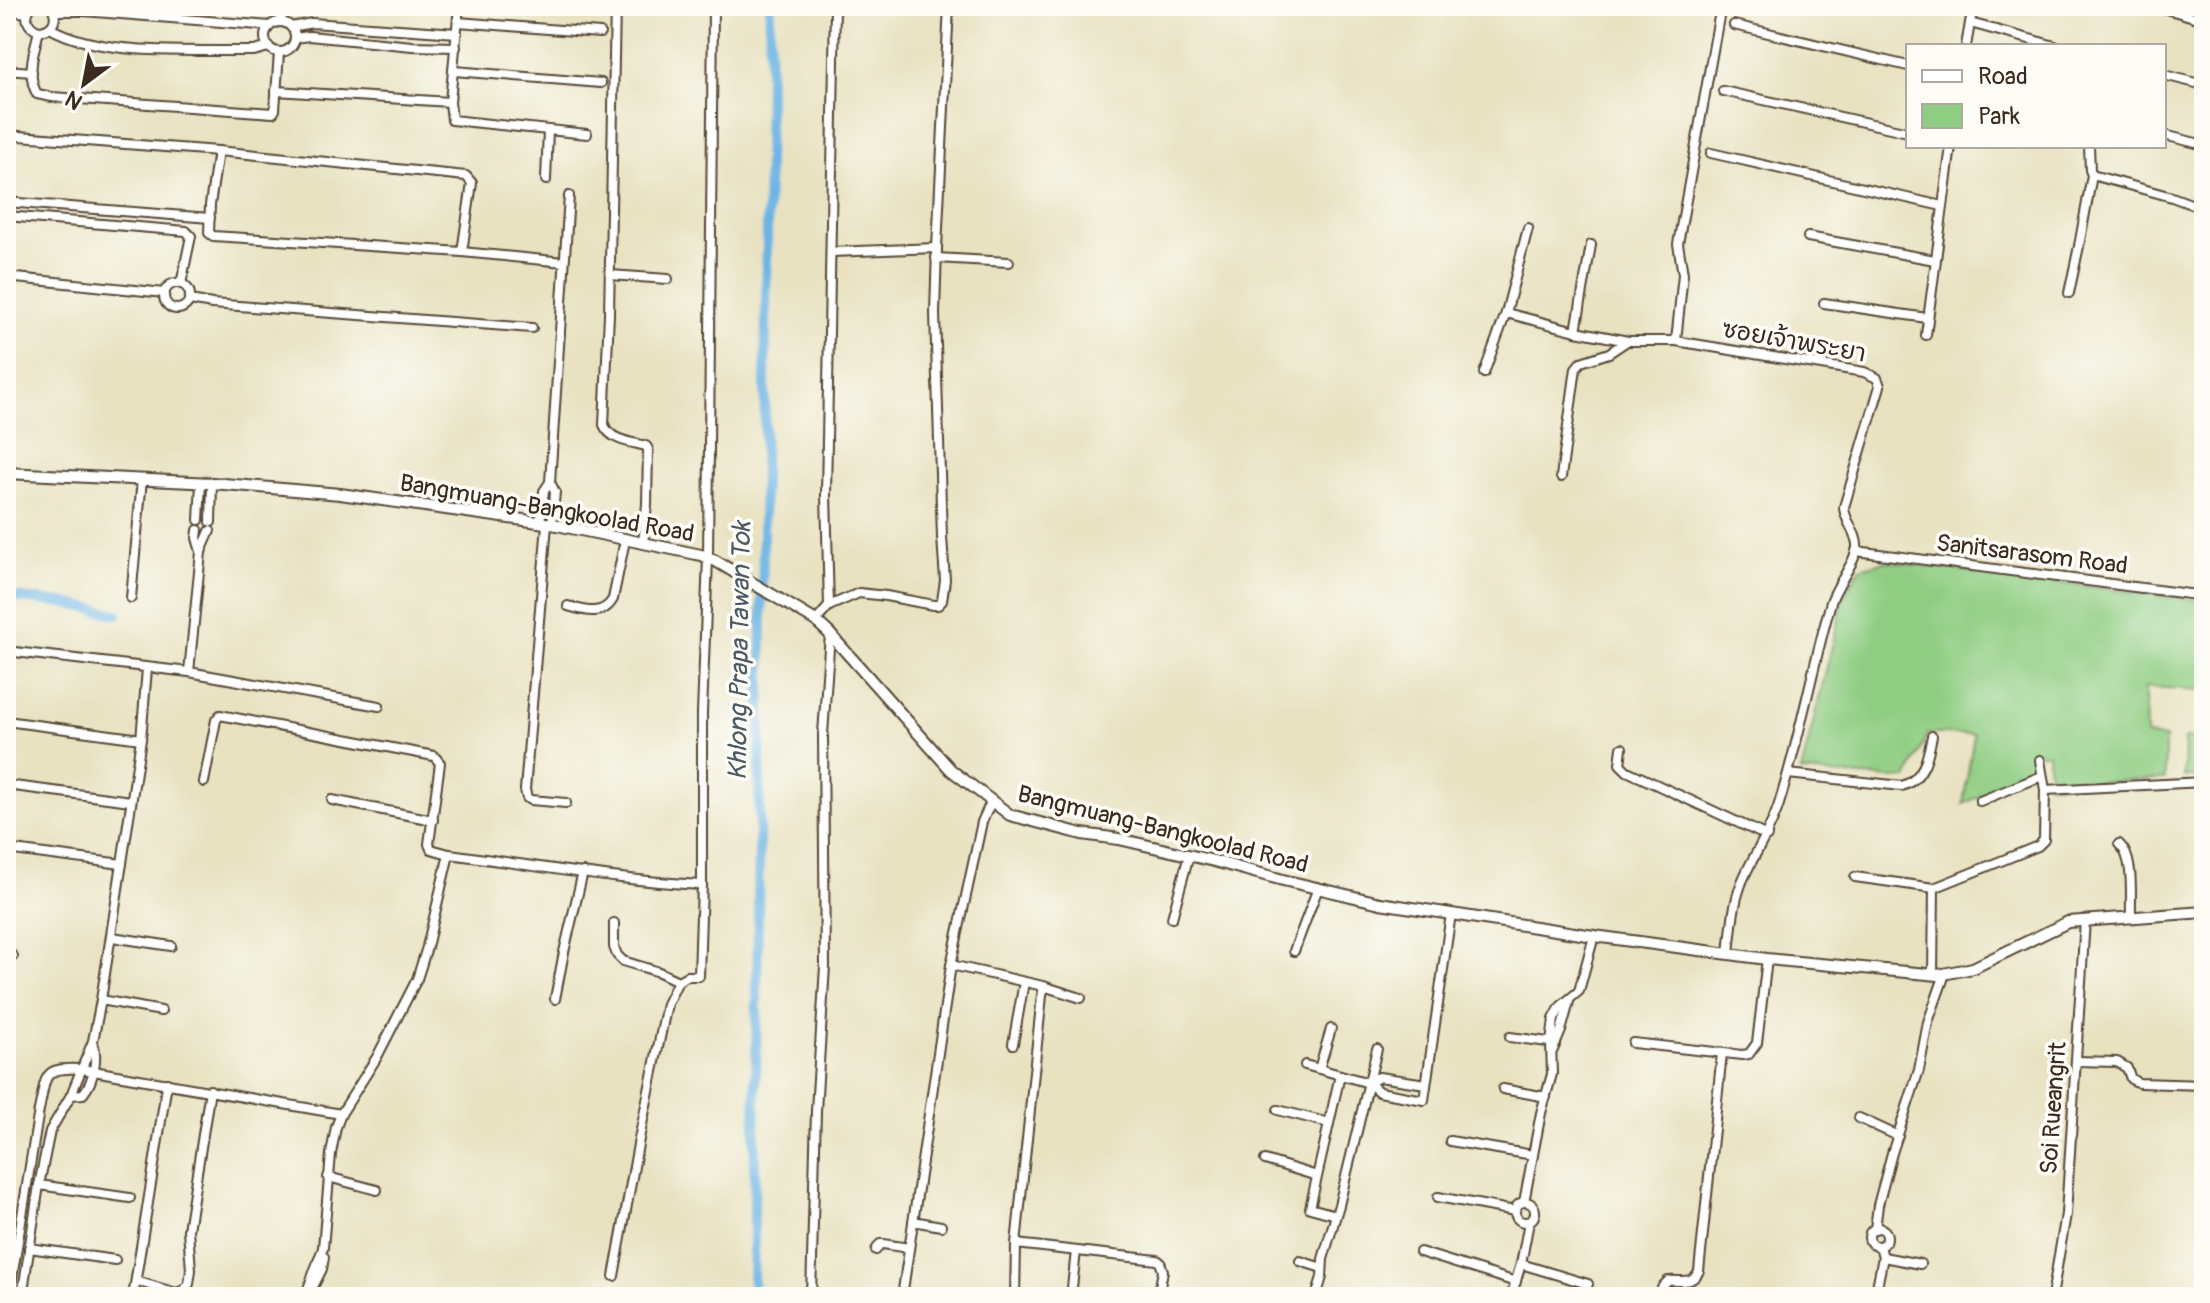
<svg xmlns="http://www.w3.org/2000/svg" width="2210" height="1303" font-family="Pangolin,'Playpen Sans Thai',sans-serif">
<rect width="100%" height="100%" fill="#fdfcf7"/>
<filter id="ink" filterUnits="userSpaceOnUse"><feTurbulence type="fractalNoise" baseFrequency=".0125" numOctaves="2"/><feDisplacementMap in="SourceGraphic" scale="16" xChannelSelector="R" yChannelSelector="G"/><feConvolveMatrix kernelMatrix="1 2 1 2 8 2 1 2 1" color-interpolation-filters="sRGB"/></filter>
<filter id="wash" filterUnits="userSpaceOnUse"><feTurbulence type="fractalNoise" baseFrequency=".006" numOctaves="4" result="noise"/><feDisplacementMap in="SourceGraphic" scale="32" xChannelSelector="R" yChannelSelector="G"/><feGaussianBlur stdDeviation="1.8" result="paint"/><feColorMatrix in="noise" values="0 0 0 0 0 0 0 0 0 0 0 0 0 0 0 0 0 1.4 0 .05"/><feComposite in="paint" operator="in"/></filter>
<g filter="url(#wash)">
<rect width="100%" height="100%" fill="#e8e2c1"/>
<!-- green -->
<g fill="#8fcd82" stroke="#657c50" stroke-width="2">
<path d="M1885,561L2204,601V690L2145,687L2146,736L2165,738V779L2049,784L2048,753H2033L2031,772L1963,804L1974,734H1928L1907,779L1801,772L1845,594L1860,568Z"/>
<path d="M2204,737V777H2184L2185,738Z"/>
</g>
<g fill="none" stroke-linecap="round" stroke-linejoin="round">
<!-- canal -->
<g stroke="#6cb4e3" stroke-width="10">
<path d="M6,596L64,603L117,614"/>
<path d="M753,1297L770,6"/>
</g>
</g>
</g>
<g filter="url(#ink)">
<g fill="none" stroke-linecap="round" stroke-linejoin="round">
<defs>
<g id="minor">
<path d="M32,6C23,16 27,27 39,31C54,30 59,18 51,6"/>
<path d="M459,6L450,102L452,120L587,134"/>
<path d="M615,6L609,314L604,425C611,441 631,442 646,446L648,449L647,504L643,543"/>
<path d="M1721,6L1678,244L1683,274L1676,341L1864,372L1877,378L1880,386L1844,507C1844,521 1858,533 1857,547C1856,562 1836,585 1831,602C1812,669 1800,737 1779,804C1771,830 1756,851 1745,875C1733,900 1732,927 1729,953"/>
<path d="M1945,6L1971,13"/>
<path d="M2156,6L2204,20"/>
<path d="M6,10L27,13"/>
<path d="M55,11H83L270,26"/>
<path d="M281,22L283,6"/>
<path d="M458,22L600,33"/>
<circle cx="280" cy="37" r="15"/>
<path d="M1970,23L2055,46"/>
<path d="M1734,25L1908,66"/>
<path d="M291,27L312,23L457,33"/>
<path d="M50,28C99,56 185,50 241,51H254L269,47"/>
<path d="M39,31C34,51 26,75 37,94L52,97L273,113L275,110L279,52"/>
<path d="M295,38L309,36L412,46L456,47"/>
<path d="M1966,46L1973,6"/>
<path d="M6,70L32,72"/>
<path d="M454,71L601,83"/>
<path d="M2164,75L2204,85"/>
<path d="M276,91L450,102"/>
<path d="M1723,91L1908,132"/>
<path d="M6,135L218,151L466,176L472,183L462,252"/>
<path d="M2164,135L2204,145"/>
<path d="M218,151L210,205L209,233L213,236L462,252L564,262"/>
<path d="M1711,153L1942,206"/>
<path d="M2092,175L2172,197L2204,209"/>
<path d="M546,180L548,130"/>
<path d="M6,202L210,218"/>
<path d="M6,216L186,231L191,236L181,284"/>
<path d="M1528,228L1506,313L1576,331L1628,341H1676"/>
<path d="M1808,237L1935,260"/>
<path d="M831,252L937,248"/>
<path d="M936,258L1009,262"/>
<path d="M610,275L668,279"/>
<path d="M6,277L165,293"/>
<circle cx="177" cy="296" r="13"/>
<path d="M2069,293L2079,246L2092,175L2090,170L2089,146"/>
<path d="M190,300L212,304L532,328"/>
<path d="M1824,303L1927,318"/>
<path d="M1576,331L1591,245"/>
<path d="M1926,335L1951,146"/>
<path d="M1484,373L1506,313"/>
<path d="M1561,477L1576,368L1581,362L1609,353L1627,341"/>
<path d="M550,482L555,492L552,524"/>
<path d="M199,520L201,483"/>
<path d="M211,522L212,483"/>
<path d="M540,523L544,491L550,482L569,196"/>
<path d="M547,524L525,790L527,798L531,800L566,803"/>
<path d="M1856,551L2204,596"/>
<path d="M201,552L210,531"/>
<path d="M131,598L142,479"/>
<path d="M568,606C585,611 603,617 613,599L625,540"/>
<path d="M829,606L859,593L886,596L933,605H938L942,601L945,580L942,537L935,313L937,248L949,6"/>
<path d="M816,621L829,606L826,495L835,6"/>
<path d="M6,651L189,672L201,552L197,538L198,530"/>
<path d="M189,672L379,706"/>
<path d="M6,721L141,739"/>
<path d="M1622,748L1620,764L1627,771L1767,836"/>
<path d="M1788,774L1902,786C1924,779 1928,756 1932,736"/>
<path d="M204,782L216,720L220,715L434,756L440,763L429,844L431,849L449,854C533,865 618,881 702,885V713L708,558L713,6"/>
<path d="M6,785L131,801"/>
<path d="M2045,790L2204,782"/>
<path d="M332,800L433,820"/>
<path d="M1980,801L2042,776"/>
<path d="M2119,844C2135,858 2130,897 2131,917"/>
<path d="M6,849L122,864"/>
<path d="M1855,877L1934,888"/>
<path d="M1172,918L1189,855"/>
<path d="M614,923V947L617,955L623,961L659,972L678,981"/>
<path d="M112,937L171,946"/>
<path d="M1294,951L1318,888"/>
<path d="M6,955L13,956"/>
<path d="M951,965L1043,986L1081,998"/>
<path d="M1933,975L1934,888L2038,846L2044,840L2045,790L2040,760"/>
<path d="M555,999L564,952L583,872"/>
<path d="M101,1000L161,1011"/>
<path d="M1510,1037L1556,1043"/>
<path d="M1633,1043L1742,1055L1749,1054L1757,1043L1767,959"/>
<path d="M1013,1044L1024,982"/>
<path d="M1553,1050L1561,1031L1569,1002"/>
<path d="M2076,1061L2117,1062L2127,1068L2131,1079L2139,1083L2204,1085"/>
<path d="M1305,1065L1369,1083"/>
<path d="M1319,1069L1331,1029"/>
<path d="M1426,1084L1379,1077L1369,1083L1379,1092L1424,1100C1433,1038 1442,976 1451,914"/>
<path d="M1503,1089L1546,1097"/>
<path d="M71,1095L83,1094C94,1081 98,1058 93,1042"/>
<path d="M1278,1110L1329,1123"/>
<path d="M1859,1118L1898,1136"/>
<path d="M1450,1141L1533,1155"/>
<path d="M1265,1160L1317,1176"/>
<path d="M328,1177L377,1190"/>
<path d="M39,1185L130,1198"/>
<path d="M1438,1197L1515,1211"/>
<path d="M1524,1202L1541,1113L1552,1074L1551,1043L1554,1019L1561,1006L1579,991L1594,936"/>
<circle cx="1525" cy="1212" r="10"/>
<path d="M1336,1215L1310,1208L1340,1075"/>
<path d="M913,1221L941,1226"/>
<circle cx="1878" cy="1237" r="9"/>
<path d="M1875,1229L1878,1205L1892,1153L1919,1070L1928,1022L1945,974"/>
<path d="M1016,1244L1157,1260L1160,1262L1163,1271L1158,1297"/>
<path d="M29,1248L115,1260"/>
<path d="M876,1250L880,1244H883L909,1248"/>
<path d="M1420,1252L1516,1282"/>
<path d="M1883,1257L1920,1264"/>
<path d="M1300,1261L1322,1268"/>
<path d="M1521,1264L1588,1284"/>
<path d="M614,1276L639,1139L667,1004L678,981L687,976H699L702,885"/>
<path d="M136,1281L176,1293L184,1290L189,1284L191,1270L188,1230L210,1090"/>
<path d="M314,1285L322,1269L324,1257"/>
<path d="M9,1297L39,1110C47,1075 41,1067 82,1069L341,1114"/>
<path d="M22,1297L39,1185L50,1131L71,1095L93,1041L101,1000L141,739L147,669"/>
<path d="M133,1297L167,1083"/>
<path d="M305,1297L323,1248L331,1154L336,1127L341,1114L377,1057L417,979L427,947L449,854"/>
<path d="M811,1297L816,1111L825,966L823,734L830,634"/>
<path d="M902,1297L951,965L982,822L991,802"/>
<path d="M1015,1297L1016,1244L1043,986"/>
<path d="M1071,1297L1076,1251"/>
<path d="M1316,1297L1322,1277L1323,1259L1339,1205L1377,1049"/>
<path d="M1511,1297L1521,1264L1529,1222"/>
<path d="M1658,1297L1663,1286L1668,1281C1681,1280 1692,1285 1699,1271L1722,1053"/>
<path d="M1875,1297L1883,1257L1880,1246"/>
<path d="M2052,1297L2066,1214L2085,920"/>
</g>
<path id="tertiary" d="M6,473L212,483L340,494L552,524L701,555L714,560L816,621L830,634L951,770L1010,815L1082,834L1119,839L1214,861L1283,880L1380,903L1594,936L1767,959L1938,975L1973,968L2068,922L2204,912"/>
</defs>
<!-- minor casing -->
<use href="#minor" stroke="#554636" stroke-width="12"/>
<!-- tertiary casing -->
<use href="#tertiary" stroke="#554636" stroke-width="14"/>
<!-- minor -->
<use href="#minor" stroke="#fff" stroke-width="8"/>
<!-- tertiary -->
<use href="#tertiary" stroke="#fff" stroke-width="10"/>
</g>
</g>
<g text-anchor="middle" stroke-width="7" stroke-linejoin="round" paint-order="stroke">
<!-- street labels -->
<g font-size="24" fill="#3b2a1e" stroke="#fdfcf7">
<text transform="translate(1794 341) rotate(10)" y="8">ซอยเจ้าพระยา</text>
<text transform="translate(547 508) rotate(10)" y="8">Bangmuang-Bangkoolad Road</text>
<text transform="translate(2032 554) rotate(7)" y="8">Sanitsarasom Road</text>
<text transform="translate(1163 829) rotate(14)" y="8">Bangmuang-Bangkoolad Road</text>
<text transform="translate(2053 1108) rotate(-86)" y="8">Soi Rueangrit</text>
</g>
<!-- water labels -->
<g font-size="26" font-style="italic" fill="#4c5a63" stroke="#fdfcf7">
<text transform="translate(739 651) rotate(-89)" y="9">Khlong Prapa Tawan Tok</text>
</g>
</g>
<!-- margin -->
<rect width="2210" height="1303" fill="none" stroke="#fdfcf7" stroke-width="32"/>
<!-- legend -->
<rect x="1906" y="44" width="260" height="104" fill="#fdfcf7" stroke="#afa8a0" stroke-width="2"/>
<rect x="1922" y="70" width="40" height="12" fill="#ffffff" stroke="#afa8a0" stroke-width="2"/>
<text x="1978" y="84" font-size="24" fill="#3b2a1e">Road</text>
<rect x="1922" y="104" width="40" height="24" fill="#8fcd82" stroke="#afa8a0" stroke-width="2"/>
<text x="1978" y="124" font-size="24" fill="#3b2a1e">Park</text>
<!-- north arrow -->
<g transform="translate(84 84) rotate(212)" stroke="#fdfcf7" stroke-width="6" paint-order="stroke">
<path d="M0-6L14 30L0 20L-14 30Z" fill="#3b2a1e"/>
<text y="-12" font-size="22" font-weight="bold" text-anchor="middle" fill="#3b2a1e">N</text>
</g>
</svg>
